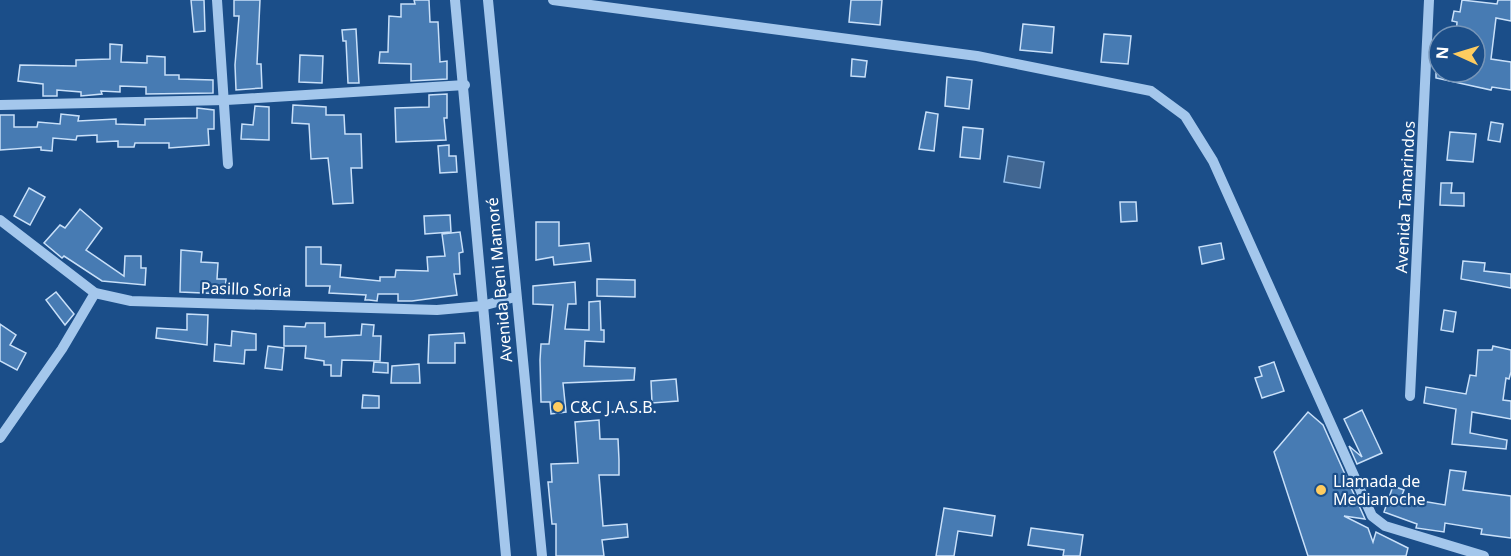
<svg xmlns="http://www.w3.org/2000/svg" width="1511" height="556" font-family="'Noto Sans',sans-serif">
<rect width="100%" height="100%" fill="#1b4e89"/>
<!-- water -->
<path fill="#416691" stroke="#97c2ef" stroke-width="1.5" d="M1008,156L1044,162L1040,188L1004,182Z"/>
<!-- building -->
<g fill="#477bb3" stroke="#c9e0f9" stroke-width="1.5">
<path d="M191,0H204L205,31L194,32Z"/>
<path d="M234,0H260L257,64H261L262,88L236,90L235,65L239,16H234Z"/>
<path d="M414,0H429L430,22H438L440,62L447,61V79L411,81V64L379,63L380,52H388L389,16L401,17V4H415Z"/>
<path d="M851,0H882L880,25L849,22Z"/>
<path d="M1462,0L1497,4L1498,0H1511V21L1496,18L1491,59L1511,62V90L1492,87L1491,90L1436,78V72H1475V36H1456L1457,22L1452,21L1454,11L1460,12Z"/>
<path d="M1023,24L1054,27L1052,53L1020,50Z"/>
<path d="M356,29L359,83H348L346,41H343L342,30Z"/>
<path d="M1104,34L1131,36L1128,64L1101,62Z"/>
<path d="M110,44L122,45L121,62L147,63V56L165,57V75H179V79L213,80V93L146,94V87L120,86V92L101,91L102,94L81,96V92L57,90V96H43V84L18,81L20,65L76,66V60L110,59Z"/>
<path d="M300,55L323,56L322,83L299,82Z"/>
<path d="M852,59L867,61L865,77L851,76Z"/>
<path d="M947,77L972,80L969,109L945,106Z"/>
<path d="M447,94V118H444L446,140L396,142L395,108L429,107V95Z"/>
<path d="M293,105L326,107V115H344L345,134H361L362,168H351L353,203L333,204L328,158L311,159L309,124L292,123Z"/>
<path d="M255,106L269,107V140L241,139L242,124L253,125Z"/>
<path d="M197,108L214,110V129H208L209,145L169,148V143H135L134,147H118V141L97,142V135L77,136L76,140L53,138L52,151L41,150V147L0,150V115H14V127H37L38,122L60,124L61,114L79,116L78,121L116,119V124L145,125V119L197,118Z"/>
<path d="M926,112L938,114L934,151L919,149Z"/>
<path d="M1491,122L1503,124L1500,142L1488,140Z"/>
<path d="M963,127L983,129L980,159L960,157Z"/>
<path d="M1450,132L1476,134L1473,162L1447,160Z"/>
<path d="M449,145V156H456L457,172L440,173L438,146Z"/>
<path d="M1441,183H1452L1451,193H1464V206L1440,205Z"/>
<path d="M29,188L45,197L30,225L14,216Z"/>
<path d="M1120,202H1136L1137,221L1121,222Z"/>
<path d="M80,209L102,228L86,250L124,276L125,256H141V268H146L145,285L102,281L64,256L62,258L44,243L60,225L65,228Z"/>
<path d="M450,215L451,232L425,234L424,216Z"/>
<path d="M536,222H559V246L589,243L591,261L554,265L553,257L536,260Z"/>
<path d="M460,232L463,252L459,253L460,274H454L457,295L412,301H398V294H378L377,301L369,300H365L366,295L329,293L330,286H306V247H321V264L341,265L340,277L380,281V277H395L396,270L428,271L427,257L445,256L442,234Z"/>
<path d="M1221,243L1224,259L1202,264L1199,247Z"/>
<path d="M181,250L202,252L201,262L218,263L217,279H226L225,294L180,292Z"/>
<path d="M1463,261L1485,263L1484,271L1511,274V288L1461,279Z"/>
<path d="M597,279L635,280V297L597,296Z"/>
<path d="M575,282L576,304H568L565,329L589,330V302L600,301L601,330H604V342L585,341L584,366L635,368L634,380L563,383L566,412L551,414L550,402H541L540,360L541,344H549L553,305L533,304V286Z"/>
<path d="M56,292L74,314L65,325L46,300Z"/>
<path d="M1444,310L1456,312L1453,332L1441,330Z"/>
<path d="M187,314L208,315L207,345L156,338L157,328L187,330Z"/>
<path d="M306,323H325V337L361,335L362,324L374,325L373,336H381L380,361L342,360L341,376H331V365H324V361L305,358L306,346H284V326L305,327Z"/>
<path d="M0,324L16,335L10,345L26,353L17,370L0,361Z"/>
<path d="M232,331L256,334V350H245L244,364L214,361L215,344L231,346Z"/>
<path d="M464,333L465,343H455V363H428L429,335Z"/>
<path d="M268,346L284,348L282,370L265,368Z"/>
<path d="M1493,346L1511,350V372L1509,379L1506,378L1503,400L1511,401V419L1472,412L1470,433L1507,440L1506,449L1452,444L1456,409L1424,403L1426,387L1466,394L1470,375L1476,376L1478,350H1492Z"/>
<path d="M374,362L388,363V373L373,372Z"/>
<path d="M1274,362L1284,391L1262,398L1255,378L1262,376L1259,367Z"/>
<path d="M419,364L420,383H391L392,366Z"/>
<path d="M676,379L678,401L652,403L651,381Z"/>
<path d="M363,395L379,396V408H362Z"/>
<path d="M1362,410L1382,453L1357,464L1349,446L1362,457L1344,419Z"/>
<path d="M1308,412L1323,425L1365,519L1344,516L1368,528L1373,542L1376,532L1408,548L1406,556H1308L1274,452Z"/>
<path d="M599,420L600,439H618L619,460V475H599L603,526L627,524L628,537L602,540L604,556H556V524H552L548,482H552L551,464L578,463L575,422Z"/>
<path d="M1450,470L1466,472L1463,490L1511,496V538L1481,534L1482,529L1445,523L1444,532L1416,528L1417,524L1384,512L1393,486L1404,490L1402,495L1416,500L1445,505Z"/>
<path d="M944,508L995,516L992,536L958,531L954,556H936Z"/>
<path d="M1031,528L1083,535L1080,556H1063L1064,550L1028,545Z"/>
</g>
<g fill="none" stroke-linecap="round" stroke-linejoin="round">
<!-- minor -->
<g stroke="#a4c7ec" stroke-width="10">
<path d="M217,0L228,164"/>
<path d="M455,0L506,556"/>
<path d="M488,0L542,556"/>
<path d="M553,0L977,56L1151,91L1185,116L1213,161L1372,516L1385,526L1484,556"/>
<path d="M0,105L226,100L465,85"/>
<path d="M0,220L95,293L131,301L437,310L482,306L515,297"/>
<path d="M1410,396L1429,0"/>
<path d="M0,438L62,349L95,293"/>
</g>
</g>
<!-- markers -->
<g fill="#fecc60" stroke="#1b4e89" stroke-width="2">
<circle cx="558" cy="407" r="6"/>
<circle cx="1321" cy="490" r="6"/>
</g>
<g text-anchor="middle" stroke-width="4.5" stroke-linejoin="round" paint-order="stroke">
<!-- street labels -->
<g font-size="16" fill="#fff" stroke="#1b4e89">
<text transform="translate(1405 197) rotate(-87)" y="6">Avenida Tamarindos</text>
<text transform="translate(499 280) rotate(-95)" y="6">Avenida Beni Mamoré</text>
<text transform="translate(246 289) rotate(2)" y="6">Pasillo Soria</text>
</g>
<!-- poi labels -->
<g font-size="16" fill="#fff" stroke="#1b4e89" text-anchor="start">
<text x="570" y="413">C&amp;C J.A.S.B.</text>
<text x="1333" y="487">Llamada de<tspan x="1333" dy="18">Medianoche</tspan></text>
</g>
</g>
<!-- north arrow -->
<g transform="translate(1457 54) rotate(274)"><circle r="28" fill="#1b4e89" stroke="#7695b8" stroke-width="1.5"/>
<path d="M0-4.5L10 22L0 15L-10 22Z" fill="#fecc60"/>
<text y="-9" font-size="16" font-weight="bold" text-anchor="middle" fill="#ffffff">N</text>
</g>
</svg>
